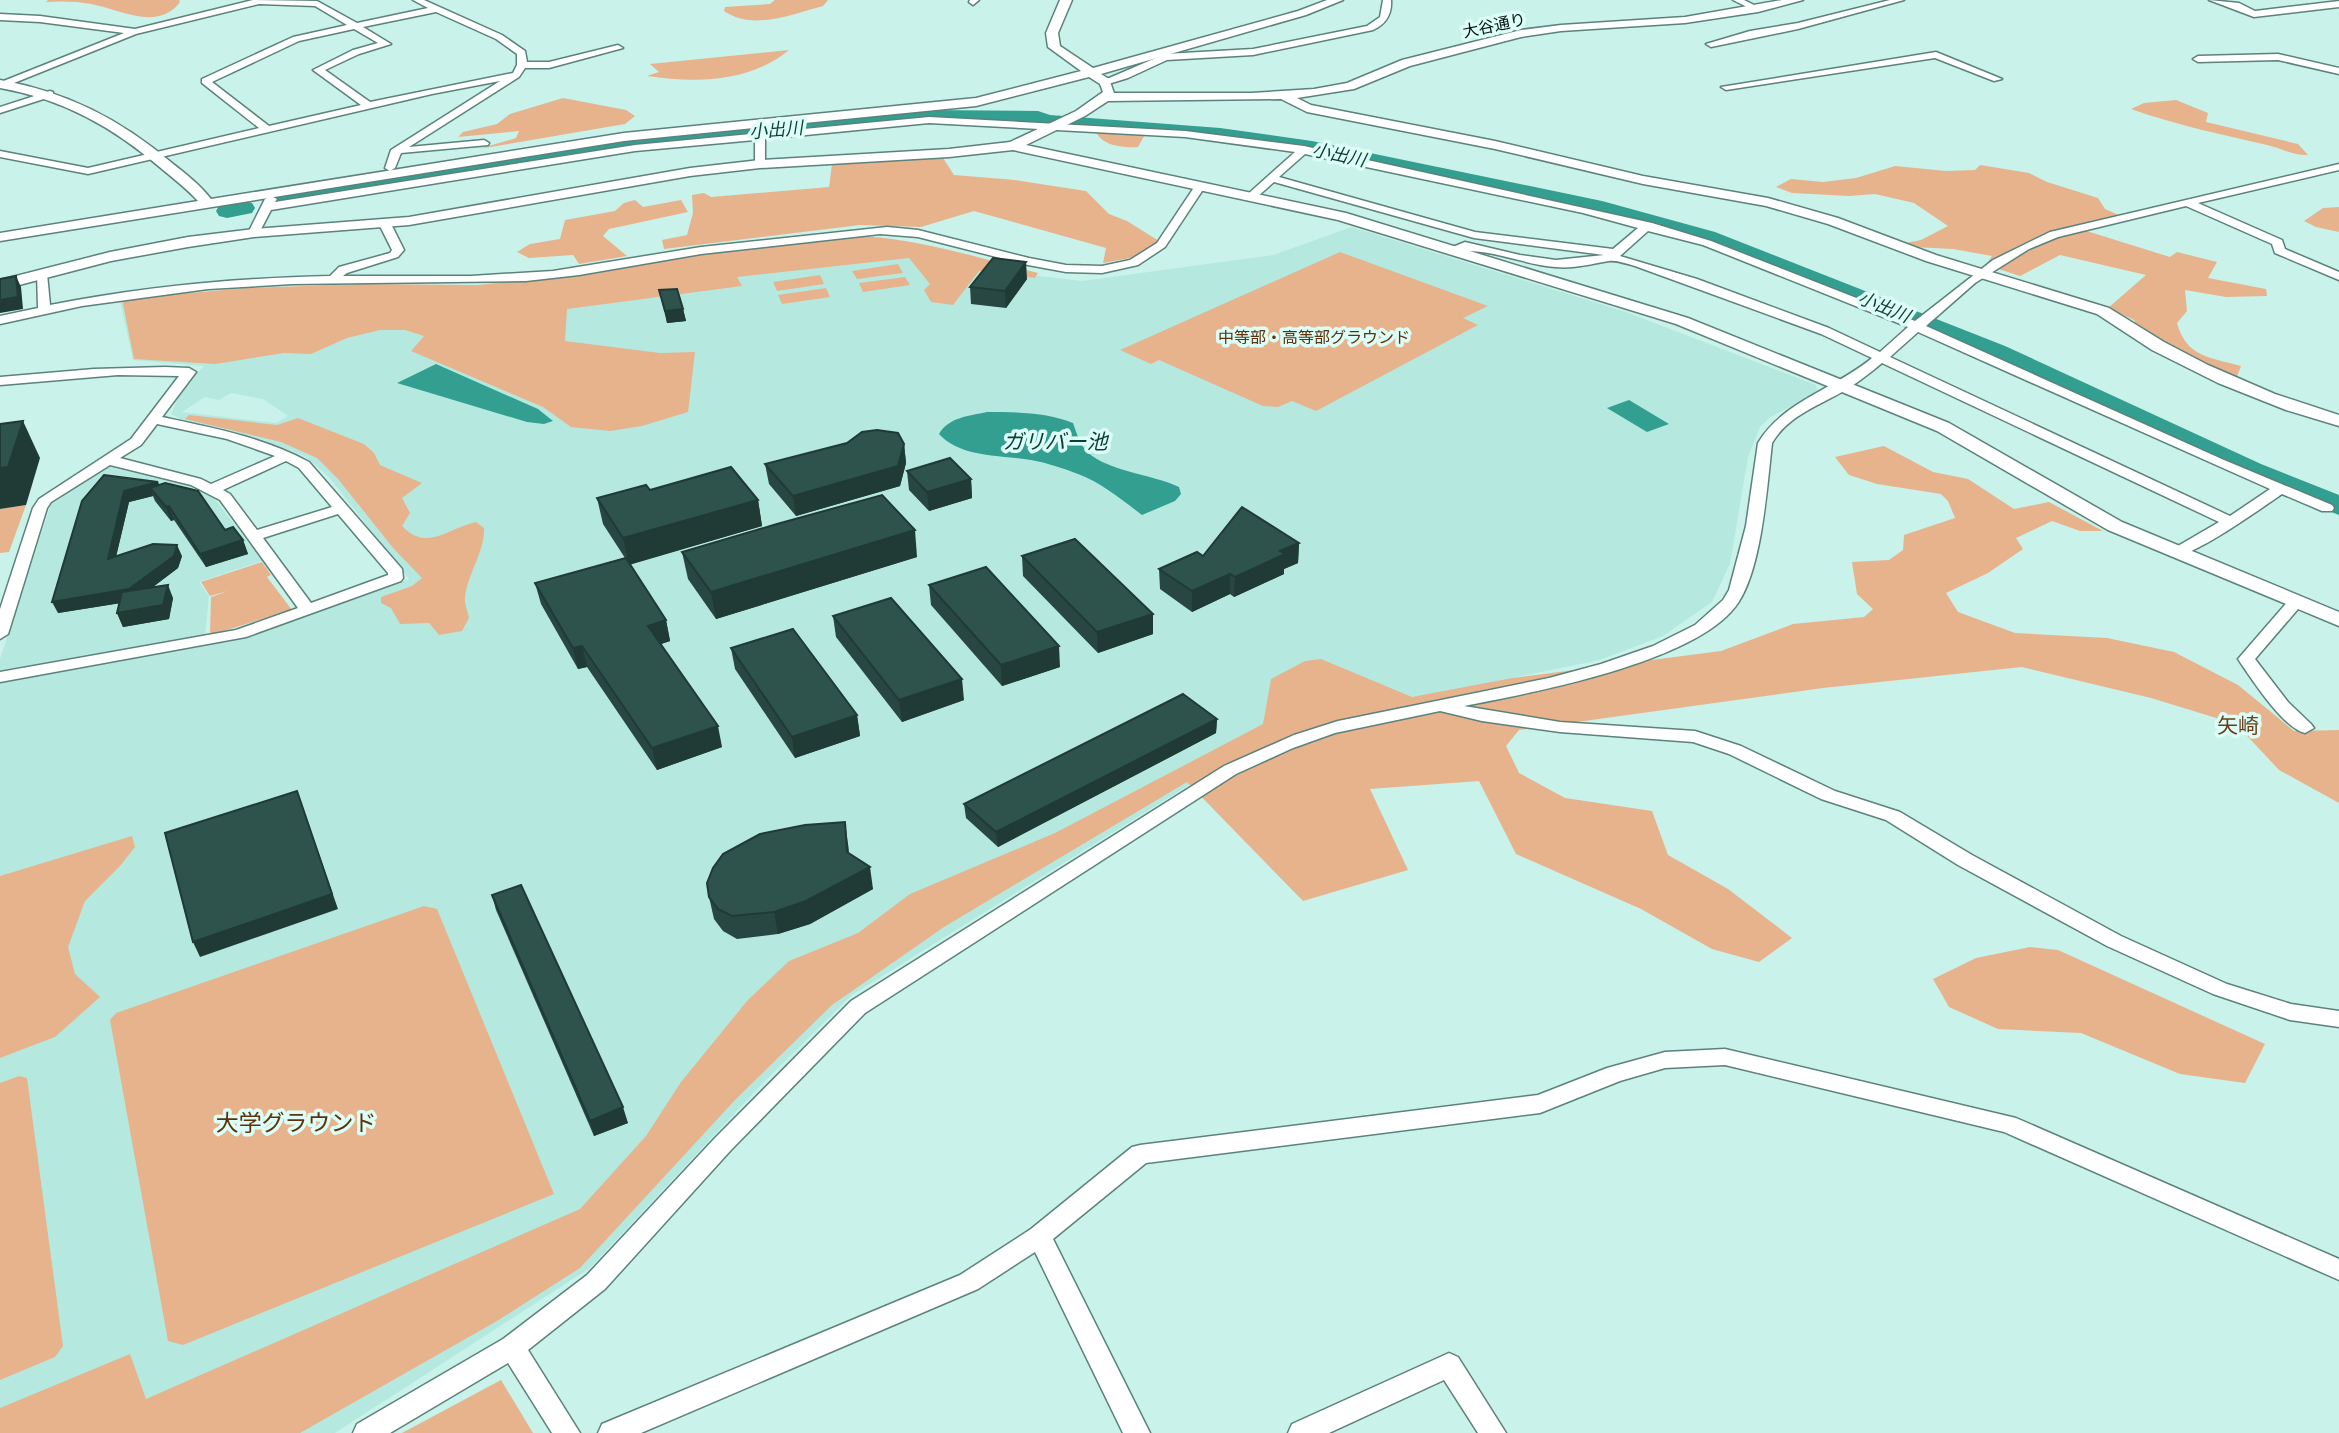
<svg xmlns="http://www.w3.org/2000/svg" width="2339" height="1433" font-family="'Source Sans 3','Noto Sans JP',sans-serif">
<rect width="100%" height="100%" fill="#c9f2ea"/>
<!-- built -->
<g fill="#b5e9df" fill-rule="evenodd">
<path d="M1352,227L1626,312L1816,385L1817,392L1769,418L1760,427L1748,457L1730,564L1712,602L1663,636L1600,660L1389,703L1218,767L852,995L762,1084L590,1268L335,1433H0V682L240,639L409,579L328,476L306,457L264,440L182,420L171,414L183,387L204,366L133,360L120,301L479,288L861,241L1031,275L1082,281L1273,255ZM231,393L263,399L288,416L276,423L182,412L205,397L219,400Z"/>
<path d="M109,467L194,487L212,495L262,561L199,582L209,596L205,637L3,671L0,670V659L51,504L59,495Z"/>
</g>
<!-- green -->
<g fill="#e6b38d">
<path d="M48,0H179L180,2C158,32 119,9 91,4C76,1 61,1 46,2Z"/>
<path d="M775,0H828L823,6C793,14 753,31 724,11L725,7L770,4Z"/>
<path d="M789,50C749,83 696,83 647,76L659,72L650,64Z"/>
<path d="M563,98L626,110L635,116L625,124L479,149L516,138L519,131L458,137L463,132L497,124L510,114Z"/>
<path d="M2176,100L2208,113L2206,122L2298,144L2308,155C2293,156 2281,148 2267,145C2220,134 2176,125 2131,109L2144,103Z"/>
<path d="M1096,132L1144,136L1138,147C1123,148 1103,146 1096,132Z"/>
<path d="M943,158L954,175L1015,180L1086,191L1109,214L1127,221L1159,241L1141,256L1103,263L1106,248L974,211L921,227L860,225L664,249L662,240L687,235L693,213L692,195L704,193L711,197L829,187L832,164Z"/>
<path d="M1980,165L2029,173L2047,182L2098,198L2105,209L2121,216L2077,228L2170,257L2177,252L2217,262L2208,278L2266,289L2267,296L2226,297L2185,290L2187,311L2177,323C2187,358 2210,357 2241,366L2236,379H2231L2140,331L2134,320L2108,308L2146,275L2060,255L2020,276L1986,265L1992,256L1953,249L1913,247L1906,243L1921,240L1948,226L1914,203L1875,194L1849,196L1792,193L1776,187L1791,179L1823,182L1856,178L1895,166L1946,171L1975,170Z"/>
<path d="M635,200L643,207L681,200L688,212L609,229L603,236L627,256L579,264L573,255L529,258L517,252L530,244L560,239L565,220L615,211L624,203Z"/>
<path d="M2339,207V232L2316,227L2304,221L2323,208Z"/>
<path d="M866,236C924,241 981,258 1038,273L1035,278L979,271L953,305L931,302L924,290L930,284L909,258L737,277L742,286L567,309L565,341L660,353L695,352L688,412L642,426L610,431L571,427L543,407L411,351L424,336L405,330H380L347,338L311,354L284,353L215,364L134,359L122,299L246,288L362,284L477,285L570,276L769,244Z"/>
<path d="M1340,252L1488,306L1463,318L1478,325L1316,411L1292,401L1278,407L1263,406L1159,360L1151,364L1120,350Z"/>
<path d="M898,264L903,273L857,279L852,271Z"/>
<path d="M820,275L824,284L777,291L773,282Z"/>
<path d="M905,277L910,285L863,292L859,283Z"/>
<path d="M826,288L830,297L782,304L778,295Z"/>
<path d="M189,415L277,425L298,418L364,444L374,453L380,465L422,483L402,498L410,513L402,526C427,552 446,529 476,522L484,528C485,551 468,573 465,597C464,603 468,612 469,618L462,631L439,635L429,623L400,624L391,608L381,603V597L412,586L422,578L394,549L338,479L317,458L281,442L185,419Z"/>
<path d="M1884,446L1933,472L1968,479L2014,509L2049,502L2103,531H2080L2052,521L2016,538L2023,549L1988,573L1946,593L1958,612L2015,633L2107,638L2174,652L2238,685L2294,731L2339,730V803L2279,770L2236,724L2151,698L2022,667L1823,688L1519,730L1506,746L1519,773L1565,798L1652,811L1668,855L1728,889L1792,938L1759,962L1712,949L1641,909L1516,854L1479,781L1370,789L1408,870L1303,901L1187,782L944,927L832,1005L735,1100L580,1268L497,1321L300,1433H0V1408L130,1354L146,1399L580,1209L646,1136L681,1082L747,1001L789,961L858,933L910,894L1055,833L1263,724L1271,679L1305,661L1321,659L1412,697L1512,678L1721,651L1793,624L1864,617L1873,609L1857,594L1852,562L1889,560L1903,550L1904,535L1955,518L1948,501L1941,494L1877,484L1849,475L1835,457Z"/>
<path d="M26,505L9,552L0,553V509Z"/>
<path d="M262,562L271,575L267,577L292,610L210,635L211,597L228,591L210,596L201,582Z"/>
<path d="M132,836L135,847L120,866L85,901L68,947L75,974L100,997L55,1037L0,1058V876Z"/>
<path d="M424,906L437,909L554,1194L183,1345L168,1341L110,1020L116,1013Z"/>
<path d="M2030,947L2058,950L2265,1044L2245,1083L2180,1074L2081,1033L1998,1029L1949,1007L1933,979L1976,958Z"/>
<path d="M19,1076L27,1078L63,1346L55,1357L0,1380V1083Z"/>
<path d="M501,1380L533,1433H402Z"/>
</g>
<!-- water -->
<g fill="#329f90">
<path d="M436,364L538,409L553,421L544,424L527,422L397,383Z"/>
<path d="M1629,400L1669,424L1647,432L1607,408Z"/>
<path d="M987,412C1015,412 1046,412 1073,423C1076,431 1079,442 1084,448C1101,471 1153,474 1179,487L1181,494L1175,501L1142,515C1122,500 1102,483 1078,474C1063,468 1047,463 1031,460C1003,455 960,458 939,434C949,417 969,416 987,412Z"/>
</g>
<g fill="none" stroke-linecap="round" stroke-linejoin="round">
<!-- river -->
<g fill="#329f90" fill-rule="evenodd">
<path d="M927,110L1038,111L1050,115L1220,128L1312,141L1602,201L1715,232L2005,346L2261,464L2339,495V515L2241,476L1987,356L1699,242L1598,214L1312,153L1220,140L1046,127L1034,123L927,122L671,145L284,207L276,205L273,200L276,195L284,193L671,133Z"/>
<path d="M244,201L252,203L255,208L252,213L227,218L219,216L216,211L219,206Z"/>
</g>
<defs>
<g id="minor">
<path d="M253,0L317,1L357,23L428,8L413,0H424L502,35L525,51L527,62H549L618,45L623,48L549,68H525L519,77L409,147L484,140L489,143L488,145L401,153L395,168L390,171L385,168L391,150L500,81L432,94L88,174L0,157V151L88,168L259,128L202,83V79L293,37L347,25L315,6L259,4L136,34L4,87L1,86V82L124,33L40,22L0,20V14L40,16L135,29ZM436,12L496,39L517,54V65L513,73L370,102L325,70L359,54L391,44L363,27ZM354,29L378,43L353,50L313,70L361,105L269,126L212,82L299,41Z"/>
<path d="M970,0H979L973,5L969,2Z"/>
<path d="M1383,0H1391C1392,15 1386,24 1373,30L1253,55L1167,60L1128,78L1105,85L1100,82L1165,54L1253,49L1367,26L1380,17Z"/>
<path d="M1733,0H1744L1762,9L1755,11Z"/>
<path d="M1890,0H1904L1798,29L1711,47L1706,44L1750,31L1798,23Z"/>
<path d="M2209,0L2239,3L2255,11L2339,1V7L2254,17Z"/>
<path d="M1936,52L2002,79L1994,81L1935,58L1726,90L1721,87Z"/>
<path d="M2278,54L2339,68V74L2278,60L2198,62L2193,59L2198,56Z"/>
<path d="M50,91L53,92V96L0,113V107Z"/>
<path d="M929,117L1185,131L1304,146L1652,223L1711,241L1915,321L1993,260L2050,232L2339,164V170L2198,203L2282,240L2285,249L2339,272V280L2275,253L2272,244L2186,206L2058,237L2029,249L1975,283L1926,326L2224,460L2332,505L2334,508L2332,511H2322L2282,494C2263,507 2188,561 2171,556L2168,553L2171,550L2219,522L1882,363C1870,373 1856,384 1842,392C1816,407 1788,416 1772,443C1767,487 1762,567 1738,603C1699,662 1531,693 1464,706L1560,722L1695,731L1741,746L1835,791L1900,812L1972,855L2121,936L2227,984L2291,1004L2339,1011V1027L2290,1020L2213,994L2107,946L1958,865L1886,820L1821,799L1729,754L1693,742L1560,732L1482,721L1440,711L1335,733L1293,748L1236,774L865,1013L731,1150L605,1289L528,1350L580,1433H552L508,1363L390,1433H353L357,1424L503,1339L587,1275L715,1138L851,1001L1224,766L1294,735L1338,721L1549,678L1601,664L1653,646L1695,625L1723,600L1729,590L1746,526L1758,443C1783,401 1835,389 1872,358L1821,334L1635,266C1627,264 1617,260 1609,261C1590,264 1574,269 1555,267C1524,265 1482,245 1454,253L1448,249L1465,242L1520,255L1556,260L1604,255L1474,238L1274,182L1256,198H1248V194L1295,152L1185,137L929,123L765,139V164L760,167L755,164V140L635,151L271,210L258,235L248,233L265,199L271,196L277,199L275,202L635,145ZM1305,154L1583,213L1638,228L1613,249L1475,232L1279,177ZM1648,231L1703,245L1908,327L1880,352L1829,328L1697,279L1620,256ZM1918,332L2270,489L2230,516L1890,357Z"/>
<path d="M1197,183L1206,185L1165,247L1138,265L1102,273L1066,272L1028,265L918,237L880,234L701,254L579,275L526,281L292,284L208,289L82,306L0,324V316L38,308L37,271L47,274L50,305C142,287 235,278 330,276L339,267L390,253L392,250L379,224L385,221L391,224L404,250L398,257L347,273L343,276H471L553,271L701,247L887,227L918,230L1029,258L1066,265L1102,266L1130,260L1157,243Z"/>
<path d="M165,367L189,368L196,372L162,417C213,428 263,437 309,462L402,569L403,578L401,581L246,637L0,682V672L236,630L298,608L220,500L191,485L110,465L51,502L47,508L8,634L0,639V609L33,508L39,499L131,439L179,376L118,375L0,385V377L94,369ZM157,424L227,439L275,456L211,484L201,479L120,458L141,445ZM286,461L299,468L332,507L257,530L230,494L223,490ZM338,514L388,573V575L311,603L263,538Z"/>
<path d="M2296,597L2304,602L2255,659L2288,702L2311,724L2314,728L2305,733C2283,728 2251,678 2238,659L2290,599Z"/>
<path d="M1725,1049L2016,1118L2339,1259V1280L2004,1132L1725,1065L1665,1068L1620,1081L1540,1113L1146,1163L1053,1239L1150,1433H1123L1035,1252L978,1289L641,1433H598L602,1424L960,1275L1031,1229L1132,1147L1140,1145L1538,1095L1607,1068L1665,1052Z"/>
<path d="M1449,1353L1458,1357L1506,1433H1478L1444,1380L1329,1433H1288L1292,1424Z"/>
</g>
<path id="tertiary" d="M1060,0H1072L1058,33L1060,46L1093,68L1298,11L1327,0H1343L1306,15L1101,74L1109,79L1114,93H1252L1314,89L1347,83L1402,60L1521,30L1561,25L1685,17L1782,0H1803L1758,12L1685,23L1561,31L1521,37L1410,66L1354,89L1297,98L1311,105L1495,141L1643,176L1768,198L1838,218L1936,255L2109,308L2164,342L2208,365L2275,394L2339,415V426L2286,410L2218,383L2152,350L2097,314L1926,261L1828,224L1766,206L1643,184L1495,149L1307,112L1281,99L1108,101L1085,116L1026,145L1346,213L1688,318L1949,423L2122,522L2339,612V626L2108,530L1937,431L1676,324L1338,220L1013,150L949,157L760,168L690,176L409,225L254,237L188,247L111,261L0,290V280L110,252L188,237L254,229L409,217L690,168L760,160L949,149L1010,142L1076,111L1103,92L1100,84L1089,77L976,106L624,141L0,241V233L198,201C187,189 174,179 162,169C113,127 63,99 0,88V80C67,92 120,119 172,163C186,174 200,185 211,199L624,133L976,98L1081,71L1048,47L1046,33Z"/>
</defs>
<!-- minor casing -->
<use href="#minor" stroke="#5b827b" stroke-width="3"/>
<!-- tertiary casing -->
<use href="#tertiary" stroke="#5b827b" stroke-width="3"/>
<!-- minor -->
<use href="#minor" fill="#fff" fill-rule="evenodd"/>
<!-- tertiary -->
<use href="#tertiary" fill="#fff" fill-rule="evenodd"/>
</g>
<!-- wall -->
<g fill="#284742">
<path d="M1027,279L1006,308L971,304L970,287Z"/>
<path d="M659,290L683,309L686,321L667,323Z"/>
<path d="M904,444L906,463L900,486L796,516L769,484L765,464Z"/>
<path d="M907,471L971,479L972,498L929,511L909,490Z"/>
<path d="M158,482L159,485L225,530L243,540L248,554L206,567L174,520L171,521L155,501L153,496L129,502L116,556H182L178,568L153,587L173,598L169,619L123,627L117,613L120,603L58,613L82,501Z"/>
<path d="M650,490L758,500L762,526L630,564L666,620L670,641L661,644L722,747L657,770L587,667L578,669L541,604L535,583L625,558L603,524L597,498Z"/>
<path d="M1299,543L1298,563L1284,569V574L1234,597L1230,594L1192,612L1160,589L1159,569L1203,556Z"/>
<path d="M682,552L917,557L716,619L688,579Z"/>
<path d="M1022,556L1153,634L1098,653L1023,576Z"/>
<path d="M929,585L1060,667L1002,686L931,605Z"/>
<path d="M833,616L964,700L902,722L836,637Z"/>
<path d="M731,648L857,715L860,736L795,758L735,669Z"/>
<path d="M1217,719L1216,733L998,847L966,818L964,804Z"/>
<path d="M848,844L849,853L873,889L810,924L778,934L737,939L723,931L714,919L709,897Z"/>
<path d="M492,895L628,1123L594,1136L496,910Z"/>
</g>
<!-- shaded-wall -->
<g fill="#203a36">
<path d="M1026,262L1027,279L1006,308L1005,291Z"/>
<path d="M16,276L21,287L23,309L0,313V300Z"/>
<path d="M683,309L686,321L667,323L665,311Z"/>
<path d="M23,421L40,458L26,505L0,509V468Z"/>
<path d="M904,444L906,463L900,486L796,516L793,496Z"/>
<path d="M971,479L972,498L929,511L927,492Z"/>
<path d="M158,482L162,493L150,488L153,496L129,502L113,570L108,559L124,491Z"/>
<path d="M758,500L762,526L629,565L623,538Z"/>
<path d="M169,506L174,520L171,521L166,507Z"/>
<path d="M915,530L917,557L716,619L711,592Z"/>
<path d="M243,540L248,554L206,567L200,554Z"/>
<path d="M1299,543L1298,563L1284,569V574L1234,597L1235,577L1280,551Z"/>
<path d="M177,545L182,556L178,568L134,601L58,613L52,602Z"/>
<path d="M1230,574V594L1192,612V591Z"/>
<path d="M168,585L173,598L169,619L123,627L117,613Z"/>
<path d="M1153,614V634L1098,653L1097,632Z"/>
<path d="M666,620L670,641L652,647L648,626Z"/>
<path d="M582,646L587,667L578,669L573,648Z"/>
<path d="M1059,646L1060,667L1002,686L1001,665Z"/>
<path d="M962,679L964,700L902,722L899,700Z"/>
<path d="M857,715L860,736L795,758L792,737Z"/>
<path d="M1217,719L1216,733L998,847L996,832Z"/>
<path d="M718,726L722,747L657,770L652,748Z"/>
<path d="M297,791L338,909L200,957L193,942Z"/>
<path d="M845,822L848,844L850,874L847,852Z"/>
<path d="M870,867L873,889L810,924L778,934L774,912Z"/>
<path d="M623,1107L628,1123L594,1136L590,1121Z"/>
</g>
<!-- building -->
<g fill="#2e534d" stroke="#203a36" stroke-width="2">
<path d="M993,258L1026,262L1005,291L970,287Z"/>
<path d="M16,276L18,297L0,300V279Z"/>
<path d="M677,289L683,309L665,311L659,290Z"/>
<path d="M23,421L8,467L0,468V424Z"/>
<path d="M877,430L898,433L904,444L898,466L793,496L765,464L847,443L862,432Z"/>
<path d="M950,458L971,479L927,492L907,471Z"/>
<path d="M731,467L758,500L623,538L597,498L646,485L650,490Z"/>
<path d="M104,475L158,482L124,491L108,559L153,544L177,545L174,556L129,589L52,602L82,501Z"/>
<path d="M165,483L198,491L225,530L233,527L243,540L200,554L169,506L166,507L150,488Z"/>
<path d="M882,495L915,530L711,592L682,552L777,524Z"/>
<path d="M1242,507L1299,543L1280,551L1285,554L1235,577L1230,574L1192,591L1159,569L1197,552L1203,556Z"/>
<path d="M1075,539L1153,614L1097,632L1022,556Z"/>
<path d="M626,558L666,620L648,626L718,726L652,748L582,646L573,648L535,583Z"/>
<path d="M986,567L1059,646L1001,665L929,585Z"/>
<path d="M168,585L163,605L117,613L122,592Z"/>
<path d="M891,598L962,679L899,700L833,616Z"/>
<path d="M793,629L857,715L792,737L731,648Z"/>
<path d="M1183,694L1217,719L996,832L964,804Z"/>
<path d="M297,791L332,894L193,942L165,833Z"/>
<path d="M845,822L847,852L870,867L806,901L774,912L732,916L718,909L709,897L707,883L713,868L723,854L760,834L805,825Z"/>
<path d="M521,885L623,1107L590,1121L492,895Z"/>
</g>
<g text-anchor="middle" stroke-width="7" stroke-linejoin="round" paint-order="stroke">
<!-- far-street labels -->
<g font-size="16" fill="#041310" stroke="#dcfef7">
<text transform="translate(1494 25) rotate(-12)" y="6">大谷通り</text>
</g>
<!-- far-park labels -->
<g font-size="16" fill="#5c320c" stroke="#dcfef7">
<text x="1314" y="343">中等部・高等部グラウンド</text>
</g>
<!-- far-water labels -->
<g font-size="18" font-style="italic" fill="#0c3d37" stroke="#dcfef7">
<text transform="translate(776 130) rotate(-5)" y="6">小出川</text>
<text transform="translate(1339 155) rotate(12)" y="6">小出川</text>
<text transform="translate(1884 307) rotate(22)" y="6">小出川</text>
</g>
<!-- water labels -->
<g font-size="21" font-style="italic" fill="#0c3d37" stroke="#dcfef7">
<text x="1055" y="449">ガリバー池</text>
</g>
<!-- neighbourhood labels -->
<g font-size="21" fill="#6a3e18" stroke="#dcfef7">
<text x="2238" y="733">矢崎</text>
</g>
<!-- near-park labels -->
<g font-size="23" fill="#5c320c" stroke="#dcfef7">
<text x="296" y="1131">大学グラウンド</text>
</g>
</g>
</svg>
